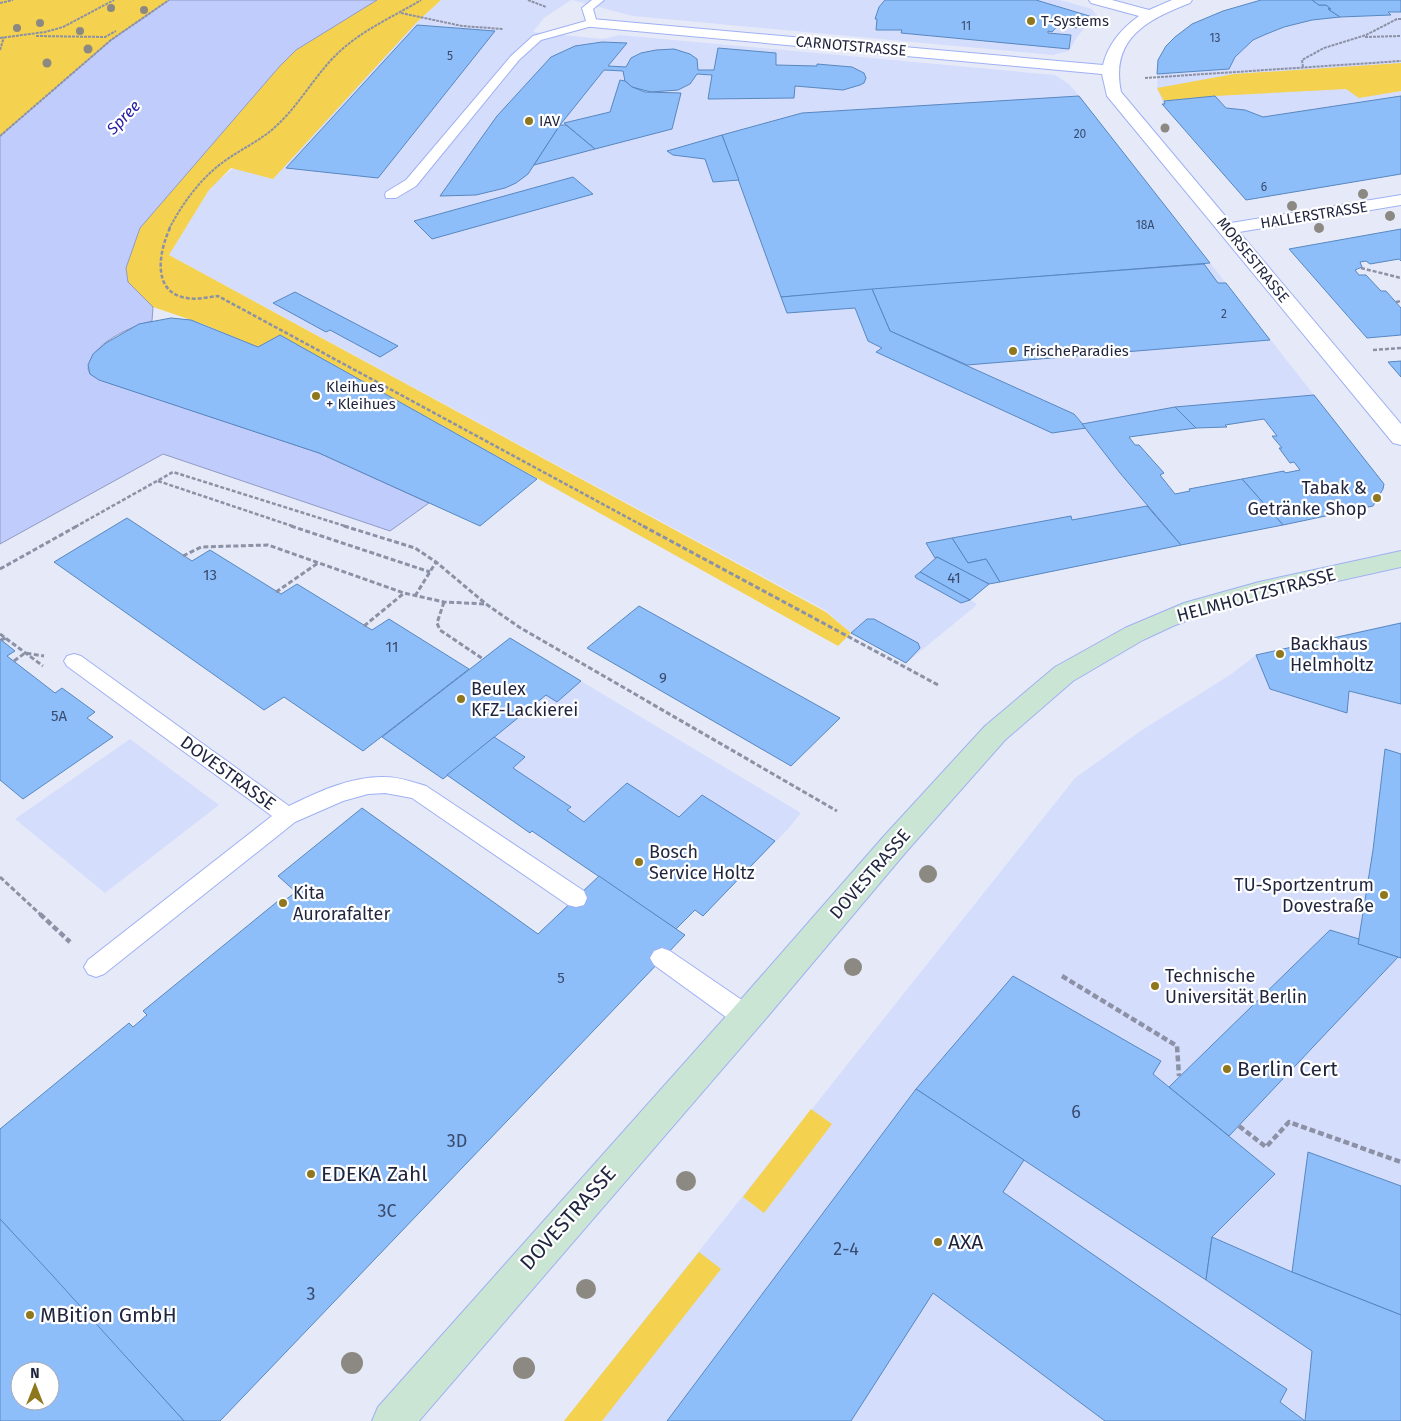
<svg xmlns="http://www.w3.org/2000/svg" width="1401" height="1421" font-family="'Fira Sans',sans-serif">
<rect width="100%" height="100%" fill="#e6eaf8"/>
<!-- built -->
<g fill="#d5ddfc">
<path d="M441,0H571L544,18L533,32L603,39L619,35L1055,75L1069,84L1079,96L1314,395L1175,407L1082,424L1181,545L989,584L970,599L977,604L972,609L906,663L851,633L825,610L169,255L209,190L215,183L416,23Z"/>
<path d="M572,0H1060L1092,9L1098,17L1089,23L1077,37L1069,51L1053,55L633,16Z"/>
<path d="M1262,0H1401V174L1246,200L1162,104L1163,103L1157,88L1158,60L1166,46L1175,37L1192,24L1223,11Z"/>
<path d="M1401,622V1421H564L1075,778L1142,730L1230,675L1256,655Z"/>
<path d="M510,638L581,681L801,813L788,829L703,916L695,910L676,929L532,831L530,833L447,776L443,779L382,737Z"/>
<path d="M130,739L219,805L105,893L15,819Z"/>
</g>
<!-- green -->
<g fill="#f4d14f">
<path d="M0,0H169L111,40L0,136Z"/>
<path d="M377,0H441L416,23L273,179L231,168L209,190L169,255L826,612L851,633L838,646L280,335L258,347L203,324L153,307L128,282L126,268L140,228L279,67L296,50Z"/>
<path d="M1401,63V91L1359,98L1346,89L1215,96L1164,101L1157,88L1234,74Z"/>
<path d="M811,1109L832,1124L764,1213L743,1197Z"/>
<path d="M699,1252L721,1269L602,1421H564Z"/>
</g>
<!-- water -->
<path fill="#c0ccfb" stroke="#909ac3" d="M169,0H377L296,50L279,67L140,228L126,268L128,282L153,307L152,321C131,326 90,344 88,369L90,374L100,380L319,453L429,503L390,531L163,454L0,544V136L111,40Z"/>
<!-- building -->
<g fill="#8dbefa" stroke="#5887bf" fill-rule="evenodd">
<path d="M885,0H1036L1096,18L1076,28L1057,22L1055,23L1059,24L1052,32L1048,31V33L1071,35L1069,49L901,33L902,30H876L877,19H875L879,7Z"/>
<path d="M1261,0H1312L1319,5H1326L1331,9H1328L1340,17L1312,20L1284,27L1264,35L1253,40L1235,57L1229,69L1157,74L1158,60L1166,46L1175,37L1192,24L1223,11Z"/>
<path d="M1312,0H1401V12H1388L1391,15L1340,17L1328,9H1331L1326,5H1319Z"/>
<path d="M417,25L495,31L378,178L286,168Z"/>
<path d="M602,42L627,43L608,66L626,67L631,58L641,53L656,50L674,49L690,54L697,59L698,70H714L718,48L776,53V65L817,66V64L852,67L864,73L866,78L864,83L860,85L843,90L795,86L794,98L708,99L712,75L697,74L690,84L678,90L651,92L632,87L625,81L623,71L604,70L560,125L528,174L516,183L505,188L476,195L440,196L497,116L551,57L575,46Z"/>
<path d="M620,80L625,81L632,87L645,92L681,93L672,129L595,149L564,123L610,112Z"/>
<path d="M1079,96L1210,263L781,297L722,135L802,113Z"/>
<path d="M1215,96L1226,108L1245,110L1263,117L1401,96V174L1246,200L1162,104H1165L1164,101Z"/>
<path d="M560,125H566L595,149L534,165Z"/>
<path d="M722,135L739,180L713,182L705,159L673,155L667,151Z"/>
<path d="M573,177L593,194L432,239L414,221Z"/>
<path d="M1401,229V261L1399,259L1370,264L1366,261L1360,262L1362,267L1355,270L1359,275H1366L1381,291H1386L1401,308V335L1367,338L1289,249Z"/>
<path d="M1204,264L1218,283H1226L1270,340L967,365L890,331L872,289Z"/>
<path d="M872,289L890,331L1074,414L1086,428L1052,433L876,352L882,348L868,341L855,308L787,313L781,297Z"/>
<path d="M295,292L398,346L380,357L330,330L326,332L273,303Z"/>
<path d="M171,318L191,320L258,347L280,335L537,479L480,526L319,453L99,380L90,374L88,365L93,354L106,343L139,324Z"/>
<path d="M1401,361V377L1388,362Z"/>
<path d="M1314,395L1384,484L1383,489L1373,506L1283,525L1242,479L1284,471L1285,473L1300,470L1294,462L1290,463L1279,448H1282L1272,436H1277L1264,419L1225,425L1227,427L1196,428L1175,407Z"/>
<path d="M1175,407L1196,428L1129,437L1135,445H1139L1164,473L1160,475L1175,494L1190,491L1189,489L1242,479L1283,525L1181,545L1120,473L1082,424Z"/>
<path d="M1147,506L1181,545L1000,582L986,559L968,563L952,538L1071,516L1072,520Z"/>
<path d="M127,518L192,561L210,550L281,594L297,584L372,630L389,619L469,669L363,751L284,697L264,710L54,562Z"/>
<path d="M952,538L968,563L986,559L1000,582L989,584L937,557L935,558L926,543Z"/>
<path d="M937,557L989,584L970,600L920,572Z"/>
<path d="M920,572L970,600L961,603L916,578L915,576Z"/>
<path d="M639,606L840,718L791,766L587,648Z"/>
<path d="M867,619H874L918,643L920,648L906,663L851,633Z"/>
<path d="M1401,623V704L1349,691L1347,713L1270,689L1256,655Z"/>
<path d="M510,638L581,681L557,702L546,695L443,779L382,737Z"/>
<path d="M0,639L15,651L7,656L55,693L62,688L95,712L87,718L113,737L23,799L0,780Z"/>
<path d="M494,737L525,757L513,768L571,807L567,810L584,822L627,783L679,817L702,795L775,841L703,916L695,910L676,929L532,831L530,833L447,775Z"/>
<path d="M1385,749L1401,754V958L1358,944L1373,850Z"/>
<path d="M362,808L538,934L599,876L685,935L220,1421H184L0,1219V1129L129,1023L133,1027L147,1015L143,1011L278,901L281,903L296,892L278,876Z"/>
<path d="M1330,930L1359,939L1358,944L1398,957L1229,1136L1169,1087Z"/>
<path d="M1013,976L1161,1061L1153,1074L1275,1174L1212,1237L1206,1280L916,1089Z"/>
<path d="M916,1089L1024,1160L1003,1192L1287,1389L1280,1402L1305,1421H1105L933,1293L851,1421H667Z"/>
<path d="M1308,1152L1401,1186V1315L1292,1272Z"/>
<path d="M0,1219L53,1276L184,1421H0ZM20,1371H50V1401H20Z"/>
<path d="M1212,1237L1292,1272L1401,1315V1421H1305L1312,1351L1206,1280Z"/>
</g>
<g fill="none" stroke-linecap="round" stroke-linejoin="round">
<defs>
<g id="lane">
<path d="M592,0H604L593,9L597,23L596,25L541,40L519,60L416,186L396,198H386L385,195L386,192L406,180L511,56L533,36L586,21L582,8Z"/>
<path d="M74,654L81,656L289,806C318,792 351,776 385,777C399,777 413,782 426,786L584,891L587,898L584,905L576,907L568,905L412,798L385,793L368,794L343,801L295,822L104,974L96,977L88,974L84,967L88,960L272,816L67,666L64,661L67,656Z"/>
<path d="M662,948L670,951L755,1009L758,1017L755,1025L746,1028L737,1025L654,965L650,958L654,951Z"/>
</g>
<path id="street" d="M1089,0H1112L1149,10L1172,0H1192L1190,3C1146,20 1110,39 1121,92L1231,223L1401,195V205L1239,232L1401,424V445L1393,443L1107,96L1102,74L592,27L587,26L585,23L587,20L592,19L1103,65C1108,44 1122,28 1139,16L1091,3Z"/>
<path id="secondary" d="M1401,551V567L1261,598L1202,615L1173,626L1143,640L1073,681L1005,740L906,852L768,1016L419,1421H372L378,1407L744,996L884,836L985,726L1055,667L1125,628L1184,603L1259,582Z"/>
</defs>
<!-- lane casing -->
<use href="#lane" stroke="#9fb0f4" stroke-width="2"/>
<!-- street casing -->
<use href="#street" stroke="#9fb0f4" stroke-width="2"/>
<!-- secondary casing -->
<use href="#secondary" stroke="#9fb0f4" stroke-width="2"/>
<!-- path-far3 -->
<g stroke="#8c91a5" stroke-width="2" stroke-dasharray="3 1" stroke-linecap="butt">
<path d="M528,0L546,7"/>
<path d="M0,3L13,0"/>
<path d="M401,13L462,26L503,29"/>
<path d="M36,36L105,37L116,31"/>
<path d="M1365,37L1401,36"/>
<path d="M0,38L45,32L63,27L114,0"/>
<path d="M0,50L4,37"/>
<path d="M1303,67L1302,60L1324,48L1366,35L1397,19H1401"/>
<path d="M1145,78L1401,61"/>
<path d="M0,136L111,40L169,0"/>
<path d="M169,229C181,206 197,183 218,166C235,152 257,143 274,128C299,106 314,76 338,53C362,30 393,17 421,0"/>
</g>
<!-- path-far2 -->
<g stroke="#8c91a5" stroke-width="2.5" stroke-dasharray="4 2" stroke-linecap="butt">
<path d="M170,228C159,251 151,293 187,298C197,300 208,297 218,296L645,527"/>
<path d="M1361,268L1401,278"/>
<path d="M1396,302L1401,301"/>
<path d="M1373,350L1401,348"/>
<path d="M158,481L295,527"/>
<path d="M75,527L173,472L348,527"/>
</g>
<!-- path-far1 -->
<g stroke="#8c91a5" stroke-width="3" stroke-dasharray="5 2.5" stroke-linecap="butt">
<path d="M291,526L430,572"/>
<path d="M344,526L415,548L436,562L486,604L519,627L837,811"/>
<path d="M643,526L940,686"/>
<path d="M183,556L201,547L268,545L404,593L444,602L486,604"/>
<path d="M0,569L77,526"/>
<path d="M276,592L318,563"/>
<path d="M415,596L436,562"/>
<path d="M444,602L437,623L440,630L483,659"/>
<path d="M364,626L403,594"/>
<path d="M0,634L43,666"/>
<path d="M1,640L6,638"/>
<path d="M14,661L25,653L44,656"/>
<path d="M0,877L41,915"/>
</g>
<!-- path -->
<g stroke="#8c91a5" stroke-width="4.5" stroke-dasharray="6 3" stroke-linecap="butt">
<path d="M40,914L70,942"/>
<path d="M1062,976L1177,1046L1179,1076"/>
<path d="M1239,1126L1266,1147L1289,1122L1401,1162"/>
</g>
<!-- lane -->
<use href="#lane" fill="#fff" fill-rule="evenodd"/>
<!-- street -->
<use href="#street" fill="#fff" fill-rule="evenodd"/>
<!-- secondary -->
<use href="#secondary" fill="#cbe5d4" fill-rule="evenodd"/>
</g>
<!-- trees -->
<g fill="#8b8981">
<circle cx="111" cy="8" r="4"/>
<circle cx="144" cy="10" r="4"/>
<circle cx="40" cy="23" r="4"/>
<circle cx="17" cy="28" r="4"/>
<circle cx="80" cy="31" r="4"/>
<circle cx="88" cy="49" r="4.5"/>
<circle cx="47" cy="63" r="4.5"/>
<circle cx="1165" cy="128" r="4.5"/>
<circle cx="1363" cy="194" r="5"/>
<circle cx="1292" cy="206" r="5"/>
<circle cx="1390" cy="216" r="5"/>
<circle cx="1319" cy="228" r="5"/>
<circle cx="928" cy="874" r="9"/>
<circle cx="853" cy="967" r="9"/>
<circle cx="686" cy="1181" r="10"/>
<circle cx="586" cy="1289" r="10"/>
<circle cx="352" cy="1363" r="11"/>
<circle cx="524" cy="1368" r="11"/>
</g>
<!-- markers -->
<g fill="#8e771c" stroke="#fff" stroke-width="2">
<circle cx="1031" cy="21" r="5"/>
<circle cx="529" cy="121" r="5"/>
<circle cx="1013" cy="351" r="5"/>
<circle cx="316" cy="396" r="5"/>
<circle cx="1377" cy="498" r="5"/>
<circle cx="1280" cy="654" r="5"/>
<circle cx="461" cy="699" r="5"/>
<circle cx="639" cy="862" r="5"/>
<circle cx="1384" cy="895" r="5"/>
<circle cx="283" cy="903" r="5"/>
<circle cx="1155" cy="986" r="5"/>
<circle cx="1227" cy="1069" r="5"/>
<circle cx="311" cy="1174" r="5"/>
<circle cx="938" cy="1242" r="5"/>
<circle cx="30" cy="1315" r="5"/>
</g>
<g text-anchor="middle" stroke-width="4.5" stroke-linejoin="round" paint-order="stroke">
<!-- far-number labels -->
<g font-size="12" fill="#3a4b6e">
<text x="966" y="30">11</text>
<text x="1215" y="42">13</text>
<text x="450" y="60">5</text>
<text x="1080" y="138">20</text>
<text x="1264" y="191">6</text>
<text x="1145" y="229">18A</text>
<text x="1224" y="318">2</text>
</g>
<!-- far-poi labels -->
<g font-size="15" fill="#1f253f" stroke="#fff" text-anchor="start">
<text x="1041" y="26">T-Systems</text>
<text x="539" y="126">IAV</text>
<text x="1023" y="356">FrischeParadies</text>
<text x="326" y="392">Kleihues<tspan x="326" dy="17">+ Kleihues</tspan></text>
</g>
<!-- far-street labels -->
<g font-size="15" fill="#1f253f" stroke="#fff">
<text transform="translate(851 46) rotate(5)" y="5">CARNOTSTRASSE</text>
<text transform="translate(1314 215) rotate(-9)" y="5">HALLERSTRASSE</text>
<text transform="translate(1253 260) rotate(51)" y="5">MORSESTRASSE</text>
</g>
<!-- number labels -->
<g font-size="15" fill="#3a4b6e">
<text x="210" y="580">13</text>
<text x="954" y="583">41</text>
<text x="392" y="652">11</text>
<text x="663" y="683">9</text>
<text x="59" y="721">5A</text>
<text x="561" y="983">5</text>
</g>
<!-- far-water labels -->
<g font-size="16" font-style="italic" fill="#2920a4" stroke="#fff">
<text transform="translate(123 117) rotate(-46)" y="6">Spree</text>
</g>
<!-- poi labels -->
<g font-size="18" fill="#1f253f" stroke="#fff" text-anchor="start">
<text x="1367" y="494" text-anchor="end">Tabak &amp;<tspan x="1367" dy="21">Getränke Shop</tspan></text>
<text x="1290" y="650">Backhaus<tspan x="1290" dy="21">Helmholtz</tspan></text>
<text x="471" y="695">Beulex<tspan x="471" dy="21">KFZ-Lackierei</tspan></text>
<text x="649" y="858">Bosch<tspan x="649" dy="21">Service Holtz</tspan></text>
<text x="1374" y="891" text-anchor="end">TU-Sportzentrum<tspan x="1374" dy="21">Dovestraße</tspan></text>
<text x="293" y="899">Kita<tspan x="293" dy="21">Aurorafalter</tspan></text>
<text x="1165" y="982">Technische<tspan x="1165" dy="21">Universität Berlin</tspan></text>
</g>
<!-- street labels -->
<g font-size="18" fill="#1f253f" stroke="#fff">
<text transform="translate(1256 595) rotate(-15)" y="6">HELMHOLTZSTRASSE</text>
<text transform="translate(228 773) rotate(36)" y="6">DOVESTRASSE</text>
<text transform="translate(870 874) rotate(-49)" y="6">DOVESTRASSE</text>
</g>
<!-- near-number labels -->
<g font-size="18" fill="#3a4b6e">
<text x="1076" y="1118">6</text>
<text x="457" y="1147">3D</text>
<text x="387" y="1217">3C</text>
<text x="846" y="1255">2-4</text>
<text x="311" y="1300">3</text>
</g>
<!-- near-poi labels -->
<g font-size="21" fill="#1f253f" stroke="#fff" text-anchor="start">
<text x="1237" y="1076">Berlin Cert</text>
<text x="321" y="1181">EDEKA Zahl</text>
<text x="948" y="1249">AXA</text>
<text x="40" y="1322">MBition GmbH</text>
</g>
<!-- near-street labels -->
<g font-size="21" fill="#1f253f" stroke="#fff">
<text transform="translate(568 1218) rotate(-48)" y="7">DOVESTRASSE</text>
</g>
</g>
<!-- north arrow -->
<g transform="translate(35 1386)"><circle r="24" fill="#ffffff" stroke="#a5a8b2"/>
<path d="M0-4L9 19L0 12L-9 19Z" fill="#8e771c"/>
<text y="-8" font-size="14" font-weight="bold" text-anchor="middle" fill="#1f253f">N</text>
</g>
</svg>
